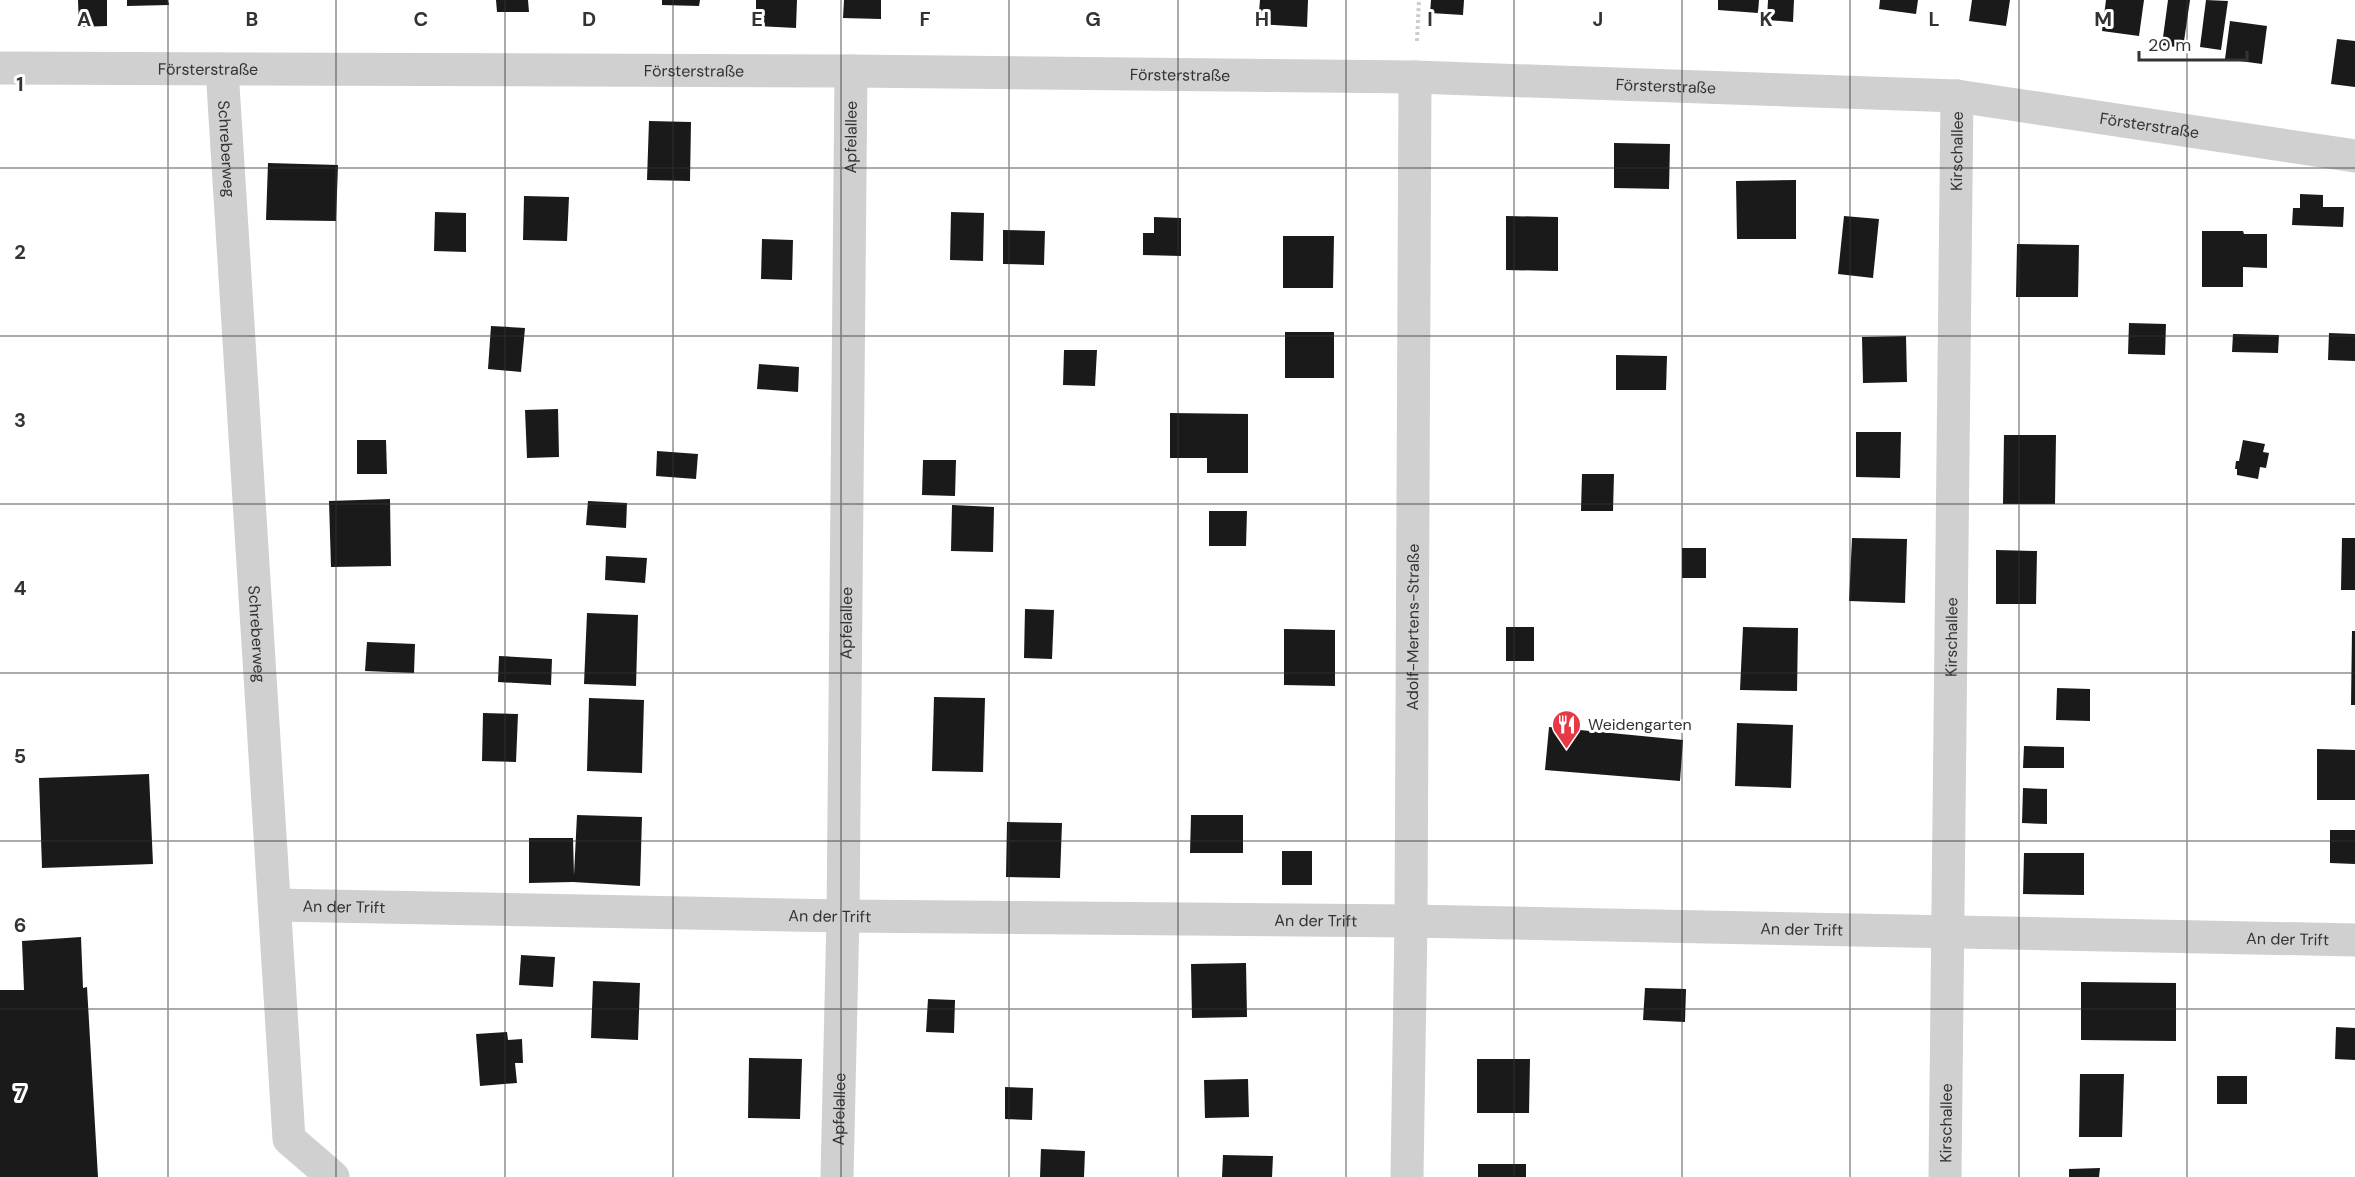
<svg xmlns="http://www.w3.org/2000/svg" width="2355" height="1177" font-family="'DM Sans',sans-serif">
<rect width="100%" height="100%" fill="#fff"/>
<!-- building -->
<g fill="#1a1a1a">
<path d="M78,0H107V26L79,27Z"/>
<path d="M127,0H168L169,5L127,6Z"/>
<path d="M496,0H528L529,12H497Z"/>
<path d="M662,0H700L699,6L662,5Z"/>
<path d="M756,0H797L796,28L756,26Z"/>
<path d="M844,0H881V19L843,18Z"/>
<path d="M1260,0H1308L1307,27L1258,24Z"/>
<path d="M1431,0H1464L1463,15L1430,13Z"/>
<path d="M1718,0H1759L1758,13L1718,10Z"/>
<path d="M1768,0H1794L1793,22L1767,20Z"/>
<path d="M1880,0H1918L1916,14L1879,9Z"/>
<path d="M1972,0H2010L2006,26L1969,21Z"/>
<path d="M2106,0H2144L2139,36L2102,31Z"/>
<path d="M2168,0H2190L2183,48L2162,45Z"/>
<path d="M2206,0L2228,1L2221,50L2200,47Z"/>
<path d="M2230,21L2267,26L2262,64L2225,59Z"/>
<path d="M2337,39L2355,41V87L2331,84Z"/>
<path d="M649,121L691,122L690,181L647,180Z"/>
<path d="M1614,143L1670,144L1669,189L1614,188Z"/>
<path d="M268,163L338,165L336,221L266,220Z"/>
<path d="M1796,180V239H1737L1736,181Z"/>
<path d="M2300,194L2323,195V207H2344L2343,227L2292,225L2293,208H2300Z"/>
<path d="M524,196L569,197L567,241L523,240Z"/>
<path d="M435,212L466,213V252L434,251Z"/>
<path d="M951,212L984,213L983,261L950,260Z"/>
<path d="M1506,216L1558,217V271L1506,270Z"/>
<path d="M1844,216L1879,219L1873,278L1838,274Z"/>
<path d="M1154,217L1181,218V256L1143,255V233H1154Z"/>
<path d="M1003,230L1045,231L1044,265L1003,264Z"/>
<path d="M2202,231H2243L2244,234H2267V268L2243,267V287H2202Z"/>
<path d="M1283,236H1334L1333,288H1283Z"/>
<path d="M762,239L793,240L792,280L761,279Z"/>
<path d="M2017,244L2079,245L2078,297H2016Z"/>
<path d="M2129,323L2166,324L2165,355L2128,354Z"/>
<path d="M491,326L525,328L521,372L488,369Z"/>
<rect x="1285" y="332" width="49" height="46"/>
<path d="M2329,333L2355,334V361L2328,360Z"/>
<path d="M2233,334L2279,335L2278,353L2232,352Z"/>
<path d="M1906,336L1907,382L1863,383L1862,337Z"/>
<path d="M1064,350H1097L1095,386L1063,385Z"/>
<path d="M1616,355L1667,356L1666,390H1616Z"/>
<path d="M759,364L799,367L798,392L757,389Z"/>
<path d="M558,409L559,457L527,458L525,410Z"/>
<path d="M1170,413L1248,414V473H1207V458H1170Z"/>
<path d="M1856,432H1901L1900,478L1856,477Z"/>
<path d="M2004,435H2056L2055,504H2003Z"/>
<path d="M357,440H386L387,474H357Z"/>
<path d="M2243,440L2265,444L2263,452L2269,453L2266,468L2260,467L2258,479L2237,475V469H2235L2236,461H2239Z"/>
<path d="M657,451L698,454L696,479L656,476Z"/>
<path d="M923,460H956L955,496L922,495Z"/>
<path d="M1582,474H1614L1613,511H1581Z"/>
<path d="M390,499L391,566L331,567L329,501Z"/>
<path d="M588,501L627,503L626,528L586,525Z"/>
<path d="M952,505L994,507L993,552L951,551Z"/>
<path d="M1209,511H1247L1246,546H1209Z"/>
<path d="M1852,538L1907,539L1905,603L1849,601Z"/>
<path d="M2342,538H2355V590H2341Z"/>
<rect x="1682" y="548" width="24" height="30"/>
<path d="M1996,550L2037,551L2036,604H1996Z"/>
<path d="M606,556L647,558L645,583L605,580Z"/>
<path d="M1025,609L1054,610L1052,659L1024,658Z"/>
<path d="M587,613L638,615L636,686L584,684Z"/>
<rect x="1506" y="627" width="28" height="34"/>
<path d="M1743,627L1798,628L1797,691L1740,690Z"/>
<path d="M1284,629L1335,630V686L1284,685Z"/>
<path d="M2352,631H2355V705H2351Z"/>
<path d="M367,642L415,644L414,673L365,671Z"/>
<path d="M499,656L552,659L551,685L498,682Z"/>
<path d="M2057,688L2090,689V721L2056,720Z"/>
<path d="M934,697L985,698L983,772L932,771Z"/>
<path d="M589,698L644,700L642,773L587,771Z"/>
<path d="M483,713L518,714L516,762L482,761Z"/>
<path d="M1737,723L1793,725L1791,788L1735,786Z"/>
<path d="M1549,727L1683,740L1680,781L1545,770Z"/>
<path d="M2024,746L2064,747V768H2023Z"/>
<path d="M2317,749L2355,750V800H2317Z"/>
<path d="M149,774L153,864L42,868L39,778Z"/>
<path d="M2023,788L2047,789V824L2022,823Z"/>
<path d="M577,815L642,817L640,886L573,882L529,883V838H573L574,875Z"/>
<path d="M1191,815H1243V853H1190Z"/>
<path d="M1007,822L1062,823L1060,878L1006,877Z"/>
<path d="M2330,830H2355V864L2330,863Z"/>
<rect x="1282" y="851" width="30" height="34"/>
<path d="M2024,853H2084V895L2023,894Z"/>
<path d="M81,937L83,988L87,987L98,1177H0V990H24L22,941Z"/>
<path d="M521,955L555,957L553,987L519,985Z"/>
<path d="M1246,963L1247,1017L1192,1018L1191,964Z"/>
<path d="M593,981L640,983L638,1040L591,1038Z"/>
<path d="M2081,982L2176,983V1041L2081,1040Z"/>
<path d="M1645,988L1686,989L1685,1022L1643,1020Z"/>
<path d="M928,999L955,1000L954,1033L926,1032Z"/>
<path d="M2336,1027L2355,1028V1060L2335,1059Z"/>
<path d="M507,1032L508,1040L522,1039L523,1063H515L517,1083L480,1086L476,1034Z"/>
<path d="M749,1058L802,1059L800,1119L748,1118Z"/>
<path d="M1477,1059H1530L1529,1113H1477Z"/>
<path d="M2080,1074H2124L2122,1137H2079Z"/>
<rect x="2217" y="1076" width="30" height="28"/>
<path d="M1248,1079L1249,1117L1205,1118L1204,1080Z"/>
<path d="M1005,1087L1033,1088L1032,1120L1005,1119Z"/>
<path d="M1041,1149L1085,1151L1084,1177H1040Z"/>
<path d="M1223,1155L1273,1156L1272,1177H1222Z"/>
<rect x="1478" y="1164" width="48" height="13"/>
<path d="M2100,1168L2099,1177H2069V1169Z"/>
</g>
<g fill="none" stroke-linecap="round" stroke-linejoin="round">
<!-- path -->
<path stroke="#cdcdcd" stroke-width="4" stroke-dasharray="3 3" stroke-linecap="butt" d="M1417,41L1419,0"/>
<!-- street -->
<g stroke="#d0d0d0" stroke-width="33">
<path id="s1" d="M0,68L851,71L1415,77L1957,96L2355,156"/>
<path id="s2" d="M222,69L289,1139L333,1177"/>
<path id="s3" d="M276,905L843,916L1411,921L2355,940"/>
<path id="s4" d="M837,1177L843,916L851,71"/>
<path id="s5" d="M1407,1177L1411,921L1415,77"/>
<path id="s6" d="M1945,1177L1957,96"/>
</g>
</g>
<!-- grid -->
<path fill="none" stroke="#333" stroke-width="1.5" stroke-opacity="0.55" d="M168,0V1177M336,0V1177M505,0V1177M673,0V1177M841,0V1177M1009,0V1177M1178,0V1177M1346,0V1177M1514,0V1177M1682,0V1177M1850,0V1177M2019,0V1177M2187,0V1177M0,168H2355M0,336H2355M0,504H2355M0,673H2355M0,841H2355M0,1009H2355"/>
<!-- icons -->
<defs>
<symbol id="restaurant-pin" viewBox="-11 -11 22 30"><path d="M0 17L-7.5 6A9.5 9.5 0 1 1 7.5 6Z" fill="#e63946" stroke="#fff"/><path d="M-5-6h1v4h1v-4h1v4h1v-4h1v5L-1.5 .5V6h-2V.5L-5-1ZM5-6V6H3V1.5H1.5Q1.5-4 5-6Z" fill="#fff"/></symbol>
</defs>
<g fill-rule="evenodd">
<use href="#restaurant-pin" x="1550" y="708" width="33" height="45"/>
</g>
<g text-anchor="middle" stroke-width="6" stroke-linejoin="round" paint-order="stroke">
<!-- street labels -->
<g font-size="16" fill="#333" stroke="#fff">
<text dy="6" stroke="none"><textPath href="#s1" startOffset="208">Försterstraße</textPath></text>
<text dy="6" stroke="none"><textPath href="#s1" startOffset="694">Försterstraße</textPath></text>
<text dy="6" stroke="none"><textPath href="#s1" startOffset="1180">Försterstraße</textPath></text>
<text dy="6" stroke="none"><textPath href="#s1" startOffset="1666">Försterstraße</textPath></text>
<text dy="6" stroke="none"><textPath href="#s1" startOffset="2152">Försterstraße</textPath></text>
<text dy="6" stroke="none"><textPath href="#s4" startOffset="1040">Apfelallee</textPath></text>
<text dy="6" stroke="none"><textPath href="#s2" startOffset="80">Schreberweg</textPath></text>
<text dy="6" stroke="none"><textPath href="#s6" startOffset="1026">Kirschallee</textPath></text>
<text dy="6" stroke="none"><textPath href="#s4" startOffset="554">Apfelallee</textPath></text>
<text dy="6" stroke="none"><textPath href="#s5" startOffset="550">Adolf-Mertens-Straße</textPath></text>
<text dy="6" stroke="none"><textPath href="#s2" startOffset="566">Schreberweg</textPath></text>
<text dy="6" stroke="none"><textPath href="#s6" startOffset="540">Kirschallee</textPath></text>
<text dy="6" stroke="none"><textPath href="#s3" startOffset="68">An der Trift</textPath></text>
<text dy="6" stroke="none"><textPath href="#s3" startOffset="554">An der Trift</textPath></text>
<text dy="6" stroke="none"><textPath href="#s3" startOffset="1040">An der Trift</textPath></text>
<text dy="6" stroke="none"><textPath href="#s3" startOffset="1526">An der Trift</textPath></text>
<text dy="6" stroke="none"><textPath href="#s3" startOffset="2012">An der Trift</textPath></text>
<text dy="6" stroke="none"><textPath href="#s4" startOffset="68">Apfelallee</textPath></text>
<text dy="6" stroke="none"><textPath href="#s6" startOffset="54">Kirschallee</textPath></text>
</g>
<!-- poi labels -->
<g font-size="16" fill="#333" stroke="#fff" text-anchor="start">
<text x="1588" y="730">Weidengarten</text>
</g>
</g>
<g font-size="20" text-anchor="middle" font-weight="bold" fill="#333" stroke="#fff" stroke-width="6" stroke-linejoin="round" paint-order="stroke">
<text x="84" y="26">A</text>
<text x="252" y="26">B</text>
<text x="421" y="26">C</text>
<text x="589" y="26">D</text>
<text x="757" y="26">E</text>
<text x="925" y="26">F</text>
<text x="1093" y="26">G</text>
<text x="1262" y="26">H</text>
<text x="1430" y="26">I</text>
<text x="1598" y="26">J</text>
<text x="1766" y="26">K</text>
<text x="1934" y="26">L</text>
<text x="2103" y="26">M</text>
<text x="20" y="91">1</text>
<text x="20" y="259">2</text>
<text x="20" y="427">3</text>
<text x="20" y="595">4</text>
<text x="20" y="763">5</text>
<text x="20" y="932">6</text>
<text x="20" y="1100">7</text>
</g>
<!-- scale -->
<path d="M2139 51v9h108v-9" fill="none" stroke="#333333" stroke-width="3"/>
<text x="2148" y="51" font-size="18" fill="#333333" stroke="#ffffff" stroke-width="4.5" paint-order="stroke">20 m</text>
</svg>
